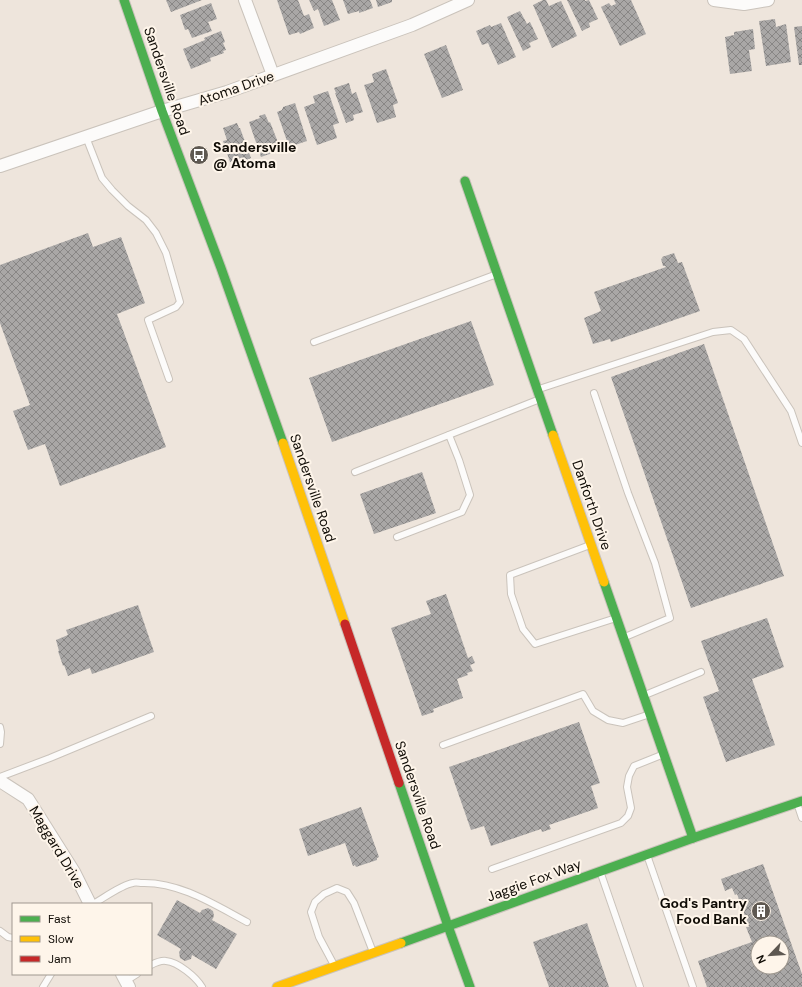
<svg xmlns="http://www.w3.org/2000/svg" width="802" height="987" font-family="'DM Sans',sans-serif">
<defs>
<pattern id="building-cross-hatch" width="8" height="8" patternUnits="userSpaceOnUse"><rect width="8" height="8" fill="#a9a7a6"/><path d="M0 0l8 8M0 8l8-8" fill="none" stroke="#888685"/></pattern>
</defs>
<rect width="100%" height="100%" fill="#eee5dc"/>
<!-- building -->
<g fill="url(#building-cross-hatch)" fill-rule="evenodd">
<path d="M166,0H202L171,12Z"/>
<path d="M277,0H298L304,16L309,14L314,28L300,34L299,32L289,35Z"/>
<path d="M309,0H332L340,20L324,26L318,9L314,11Z"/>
<path d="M343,0H370L373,8L359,13V11L348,14Z"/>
<path d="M376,0H392V2L378,7Z"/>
<path d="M543,0H546L549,6L561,1L577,36L552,48L533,5Z"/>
<path d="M567,0H585V1L589,0L598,19L589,23L590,27L582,31Z"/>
<path d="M614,0H631L646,34L620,46L601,7L609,3L611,6L616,4Z"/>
<path d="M211,3L217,19L208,22L212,31L192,38L188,29L185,30L180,15Z"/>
<path d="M520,11L527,24L530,22L538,39L529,43L531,47L523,51L507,17Z"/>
<path d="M775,19L776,27L786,24L791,62L766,66L759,21Z"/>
<path d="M501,23L516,57L498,65L488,43L482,45L476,31L490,25L491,27Z"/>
<path d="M802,26V65H799L794,27Z"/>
<path d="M753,29L755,49L749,50L752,71L730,74L725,37L734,35V32Z"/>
<path d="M221,31L225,42L223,43L226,50L223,51L224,53L210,58L211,61L191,69L183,49L205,40L204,38Z"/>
<path d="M446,45L463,90L442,98L424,54Z"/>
<path d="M386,69L398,103L393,105L396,117L377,123L364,85L374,82L372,74Z"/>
<path d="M349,83L352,94L356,92L363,112L353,115L354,120L346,123L335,93H336L334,88Z"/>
<path d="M328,91L339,123L333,125L337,138L317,145L304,107L315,103L313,96Z"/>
<path d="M295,103L307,141L289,147L277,112L282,110V109L283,108V107Z"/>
<path d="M265,114L269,123L270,122L281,150L261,157L249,122L260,118L259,116Z"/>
<path d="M237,123L239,128H240L251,158L242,162L241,158L230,162L223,141L227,140L223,128Z"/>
<path d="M88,233L93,247L121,237L145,303L117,314L166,447L60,486L45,444L28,450L13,411L30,405L0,323V265Z"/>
<path d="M674,253L678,263L682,262L700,311L611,342L610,339L593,344L584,318L601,311L594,292L666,267L665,266H663L661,259L663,258L662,257Z"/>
<path d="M471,321L494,385L332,442L309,378Z"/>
<path d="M704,344L784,576L691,608L611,377Z"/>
<path d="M422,472L436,513L374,534L360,494Z"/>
<path d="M446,594L468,658L472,656L475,663L470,665L473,671L467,673L468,675L457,679L463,698L433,709L434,712L422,716L391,628L431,614L426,601Z"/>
<path d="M138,605L154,652L92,674L90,668L68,676L64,665L63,666L58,651H59L56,640L68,635L66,630Z"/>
<path d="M767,618L784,667L752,679L775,745L726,762L703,697L719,691L701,641Z"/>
<path d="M579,722L600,783L591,786L598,808L549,825L551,829L542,832L541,829L491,846L484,826L471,830L449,767Z"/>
<path d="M361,807L379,857L377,858V860L356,867L355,865L353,866L345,843L308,856L299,829Z"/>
<path d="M763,864L802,974V987H707L698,961L752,942L746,927H749L737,894L735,895L732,888L725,891L721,879ZM758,943H782V967H758Z"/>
<path d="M177,900L200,913L202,910L208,908L213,911L214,916L212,920L237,934L216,969L192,955L191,959L185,961L180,958L179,952L181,949L157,935Z"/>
<path d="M587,923L609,987H549L533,942Z"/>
</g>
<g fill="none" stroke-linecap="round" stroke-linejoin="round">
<defs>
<g id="lane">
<path d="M86,137L102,178L112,190L128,206L146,220L156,233L166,253L180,302L176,307L148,320L169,379"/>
<path d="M314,342L497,274"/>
<path d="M539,389L713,332L731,330L744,339L791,411L802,443"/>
<path d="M594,393L628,493L655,563L670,618L625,637"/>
<path d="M355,472L540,399"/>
<path d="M397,537L462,512L470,495L459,460L449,435"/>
<path d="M590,545L510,575L511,594L523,629L535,644L616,618"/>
<path d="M645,695L701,672"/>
<path d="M0,727L1,732L0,744"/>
<path d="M443,745L583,694L593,711L608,720L623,723L650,714"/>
<path d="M0,777L50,758L151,716"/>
<path d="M797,803L802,818"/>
<path d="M647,855L693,987"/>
<path d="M492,869L621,823L628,816L631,808L627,787L629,776L634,766L664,754"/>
<path d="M600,871L640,987"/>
<path d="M93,904C104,898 121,885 133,883C136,882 139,883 142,883C180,882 215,905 247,922"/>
<path d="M0,931L8,937L13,938"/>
<path d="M151,965C155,963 161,960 166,961C178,962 196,977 202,987"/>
<path d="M334,965L319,937L311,912L315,902L324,894L337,888L347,892L354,903L373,952"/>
<path d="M126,981L137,974"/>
<path d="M43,987L51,974"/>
</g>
<g id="street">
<path d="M245,0L273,75"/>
<path d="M714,0L744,4L768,0"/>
<path d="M0,166L162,111L227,92L412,25L468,0"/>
<path d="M0,781L28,799L74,872L90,904"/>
<path d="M122,974L129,987"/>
</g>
<g id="fast">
<path d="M124,0L162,111L221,268L283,443"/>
<path d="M465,181L553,435"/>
<path d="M604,582L693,838"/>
<path d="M399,783L448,926L470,987"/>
<path d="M401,943L693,838L802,801"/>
</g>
<g id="slow">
<path d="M553,435L604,582"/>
<path d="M283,443L345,624"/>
<path d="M277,987L401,943"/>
</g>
<path id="jam" d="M345,624L399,783"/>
</defs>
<!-- lane casing -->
<use href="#lane" stroke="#cac3bb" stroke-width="8"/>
<!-- street casing -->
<use href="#street" stroke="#cac3bb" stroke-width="14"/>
<!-- fast casing -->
<use href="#fast" stroke="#cac3bb" stroke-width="11"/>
<!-- slow casing -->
<use href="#slow" stroke="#cac3bb" stroke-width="11"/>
<!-- jam casing -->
<use href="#jam" stroke="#cac3bb" stroke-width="11"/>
<!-- lane -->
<use href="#lane" stroke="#fcfbfa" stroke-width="6"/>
<!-- street -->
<use href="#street" stroke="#fcfbfa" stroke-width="12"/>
<!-- fast -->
<use href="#fast" stroke="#4caf50" stroke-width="9"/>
<!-- slow -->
<use href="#slow" stroke="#ffc107" stroke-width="9"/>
<!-- jam -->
<use href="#jam" stroke="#c62828" stroke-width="9"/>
</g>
<!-- icons -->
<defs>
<symbol id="bus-disc" viewBox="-11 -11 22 22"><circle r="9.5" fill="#5e5851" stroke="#fef5ea"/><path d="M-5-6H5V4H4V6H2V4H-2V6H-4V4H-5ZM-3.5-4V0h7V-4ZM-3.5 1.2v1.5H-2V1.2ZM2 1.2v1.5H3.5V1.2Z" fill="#fff"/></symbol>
<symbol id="building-disc" viewBox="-11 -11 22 22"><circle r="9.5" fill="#5e5851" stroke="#fef5ea"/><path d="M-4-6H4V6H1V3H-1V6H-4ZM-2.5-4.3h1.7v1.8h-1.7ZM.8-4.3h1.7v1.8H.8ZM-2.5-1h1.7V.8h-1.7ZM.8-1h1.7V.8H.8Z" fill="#fff"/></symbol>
</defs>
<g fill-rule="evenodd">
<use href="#bus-disc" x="188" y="144" width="22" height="22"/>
<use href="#building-disc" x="750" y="900" width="22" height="22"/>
</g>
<g text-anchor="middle" stroke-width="4" stroke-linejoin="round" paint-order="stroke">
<!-- street labels -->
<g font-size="14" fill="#100c06" stroke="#fef5ea">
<text transform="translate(167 81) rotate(71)" y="5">Sandersville Road</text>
<text transform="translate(236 88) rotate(-19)" y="5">Atoma Drive</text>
<text transform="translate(313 488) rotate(71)" y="5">Sandersville Road</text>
<text transform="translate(592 505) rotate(71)" y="5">Danforth Drive</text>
<text transform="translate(418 795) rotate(71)" y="5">Sandersville Road</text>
<text transform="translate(57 847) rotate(59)" y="5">Maggard Drive</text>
<text transform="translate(534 880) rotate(-20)" y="5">Jaggie Fox Way</text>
</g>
<!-- poi labels -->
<g font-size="14" font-weight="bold" fill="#100c06" stroke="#fef5ea" text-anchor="start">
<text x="213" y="152">Sandersville<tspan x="213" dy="16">@ Atoma</tspan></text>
<text x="747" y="908" text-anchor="end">God's Pantry<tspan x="747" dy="16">Food Bank</tspan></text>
</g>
</g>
<!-- legend -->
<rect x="12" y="903" width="140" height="72" fill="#fef5ea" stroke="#9f988f"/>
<rect x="20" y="916" width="20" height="6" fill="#4caf50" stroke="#9f988f"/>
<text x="48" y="923" font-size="12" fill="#100c06">Fast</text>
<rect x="20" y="936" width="20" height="6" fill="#ffc107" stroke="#9f988f"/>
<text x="48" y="943" font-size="12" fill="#100c06">Slow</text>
<rect x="20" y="956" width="20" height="6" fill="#c62828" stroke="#9f988f"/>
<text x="48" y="963" font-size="12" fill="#100c06">Jam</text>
<!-- north arrow -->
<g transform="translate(770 955) rotate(245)"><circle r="19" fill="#fef5ea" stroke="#9f988f"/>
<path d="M0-3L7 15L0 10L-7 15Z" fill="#5e5851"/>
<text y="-6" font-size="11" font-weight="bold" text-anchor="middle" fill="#100c06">N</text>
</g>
</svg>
